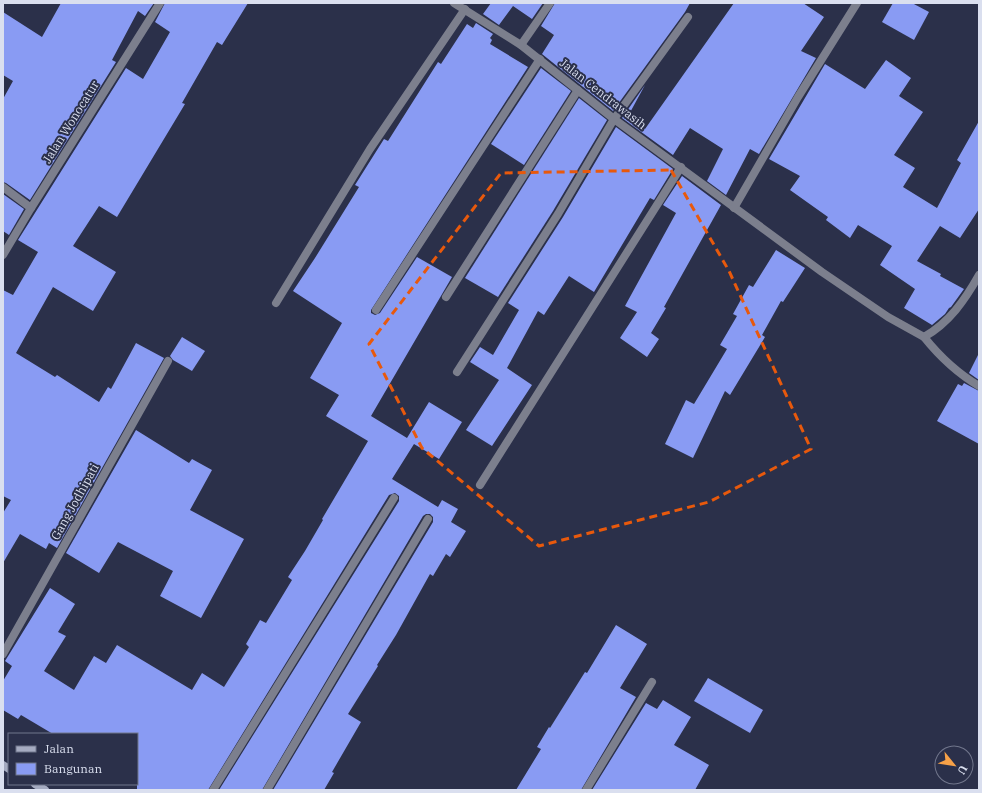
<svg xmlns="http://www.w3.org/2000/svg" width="982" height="793" font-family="'IBM Plex Serif',serif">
<rect width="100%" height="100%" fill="#2b304a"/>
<!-- building -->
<g fill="#899bf3">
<path d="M61,3H154L145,16L138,11L112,60L116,62L30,200L6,183L3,182V99L13,81L3,75V12L42,37Z"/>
<path d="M165,3H248L222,45L217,42L182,103L185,104L117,217L99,206L73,246L116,272L93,311L53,287L16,353L55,377L57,375L99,402L108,387L111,389L136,343L164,358L57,548L49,543L46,549L20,534L3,563V513L11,500L3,496V290L13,295L38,252L18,240L126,68L143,79L170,32L155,22Z"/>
<path d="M491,3H543L532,19L513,6L499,25L483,14Z"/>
<path d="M555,3H690L685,12L613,111L542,54L554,35L541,26Z"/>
<path d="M734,3H803L824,17L801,51L816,58L759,154L750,149L726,195L707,181L723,149L690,128L673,155L622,118L645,85L627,118L645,129Z"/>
<path d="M893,3H912L929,12L914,40L882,22Z"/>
<path d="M476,23L493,34L490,38L492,40L490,44L528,67L371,310V313L375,315L380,313L417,257L452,277L371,416L407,438L429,402L462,422L439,459L414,444L392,479L438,507L442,500L458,509L451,522L466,531L450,557L446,554L433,576L430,574L396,635L377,665L378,666L348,714L361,722L332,772L334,773L324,790H273L433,522V517L430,514H426L423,516L262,790H219L399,501V496L395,493L389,495L208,790H137V734H53L21,715L18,719L3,710V681L12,666L5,661L50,588L75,604L58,632L66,636L44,671L74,690L94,656L106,663L117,645L192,690L202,673L224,687L249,647L246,644L260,620L266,623L292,580L288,577L305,551L323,520L322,519L368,441L326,416L339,395L310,378L342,323L293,291L315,258L359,187L355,185L384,139L388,141L438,62L441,64L467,24L473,28Z"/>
<path d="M886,60L911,78L899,96L923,112L894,155L915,168L903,187L937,208L961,163L957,160L979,121V209L960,238L940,226L917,261L941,274L940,276L964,289L951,307L949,308L945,314L932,325L904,308L915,289L880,265L892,246L858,225L850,238L826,220L828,217L790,190L800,176L769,159L825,64L865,89Z"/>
<path d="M541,68L571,91L524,165L491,144Z"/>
<path d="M579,98L607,120L553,211L498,297L465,278Z"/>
<path d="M616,127L673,169L654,200L650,198L594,292L569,276L544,315L538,311L507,368L532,385L492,446L466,430L499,380L470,362L480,347L493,355L519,310L508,303L563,217Z"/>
<path d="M682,176L721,205L664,307L666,308L651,333L659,339L647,357L620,338L637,312L625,306L676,213L663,205Z"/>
<path d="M3,194L24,209L9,235L3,231Z"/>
<path d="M776,250L805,268L783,302L781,301L762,335L765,337L730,395L725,391L693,458L665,444L686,400L694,404L727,349L720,345L737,316L733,314L749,285L753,287Z"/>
<path d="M182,337L205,351L192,371L173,360L170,356Z"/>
<path d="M979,353V380L969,373Z"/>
<path d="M964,383L979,391V444L937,421L958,384L962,386Z"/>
<path d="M136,430L189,463L192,459L212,470L190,510L244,539L201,618L160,596L173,571L118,542L99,573L66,553Z"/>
<path d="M616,625L647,644L620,688L636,697L581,790H516L541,749L537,747L549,727L550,728L585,672L587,673Z"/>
<path d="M708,678L763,710L750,733L694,701Z"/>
<path d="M663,700L691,717L674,745L709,765L695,790H592L646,703L657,709Z"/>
</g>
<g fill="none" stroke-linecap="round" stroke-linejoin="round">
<!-- service -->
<path stroke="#7c7f8d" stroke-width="8" d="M446,297L578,90"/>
<!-- minor -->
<g stroke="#7c7f8d" stroke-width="8">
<path d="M454,3L521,45L614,119L822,272L888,317L924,337C949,323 965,300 979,275"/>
<path d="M521,45L550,3"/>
<path d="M3,187L31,208"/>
<path d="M734,208L798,97L857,3"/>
<path d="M276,303L370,149L465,9"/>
<path d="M376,310L540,59"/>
<path d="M924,337C940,357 957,373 979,386"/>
<path d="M457,372L558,214L614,119L688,17"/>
<path d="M480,485L681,167"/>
<path d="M3,654L168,361"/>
<path d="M213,790L394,498"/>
<path d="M267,790L428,519"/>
<path d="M586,790L652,682"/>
</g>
<!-- tertiary -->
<path stroke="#7c7f8d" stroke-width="8" d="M3,255L31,208L160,3"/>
<!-- secondary -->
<g stroke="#a5abc1" stroke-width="8">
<path d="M3,765L9,769"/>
<path d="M35,784L45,790"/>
</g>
</g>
<!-- marked area -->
<path fill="none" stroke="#e8590c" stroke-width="3" stroke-dasharray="8 5" stroke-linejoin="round" d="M671,170L729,271L811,449L709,502L539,546L422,448L369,344L501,173Z"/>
<g text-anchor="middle" stroke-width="4" stroke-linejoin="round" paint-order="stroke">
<!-- street labels -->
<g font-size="12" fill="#dadfef" stroke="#2b304a">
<text transform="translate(603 94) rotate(38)" y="4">Jalan Cendrawasih</text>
<text transform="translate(71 122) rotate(-58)" y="4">Jalan Wonocatur</text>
<text transform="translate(75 502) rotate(-61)" y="4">Gang Jodhipati</text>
</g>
</g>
<!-- border -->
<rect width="982" height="793" fill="none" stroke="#dadfef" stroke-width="8"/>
<!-- legend -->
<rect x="8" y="733" width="130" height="52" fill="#2b304a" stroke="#71768c"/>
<rect x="16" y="746" width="20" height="6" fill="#a5abc1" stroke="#71768c"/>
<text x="44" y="753" font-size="12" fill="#dadfef">Jalan</text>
<rect x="16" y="763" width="20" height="12" fill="#899bf3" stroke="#71768c"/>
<text x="44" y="773" font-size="12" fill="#dadfef">Bangunan</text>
<!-- north arrow -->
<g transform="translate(954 765) rotate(120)"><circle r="19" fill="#2b304a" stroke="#71768c"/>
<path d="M0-3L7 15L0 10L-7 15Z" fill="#f7a148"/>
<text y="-6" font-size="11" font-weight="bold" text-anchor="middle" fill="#dadfef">U</text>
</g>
</svg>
